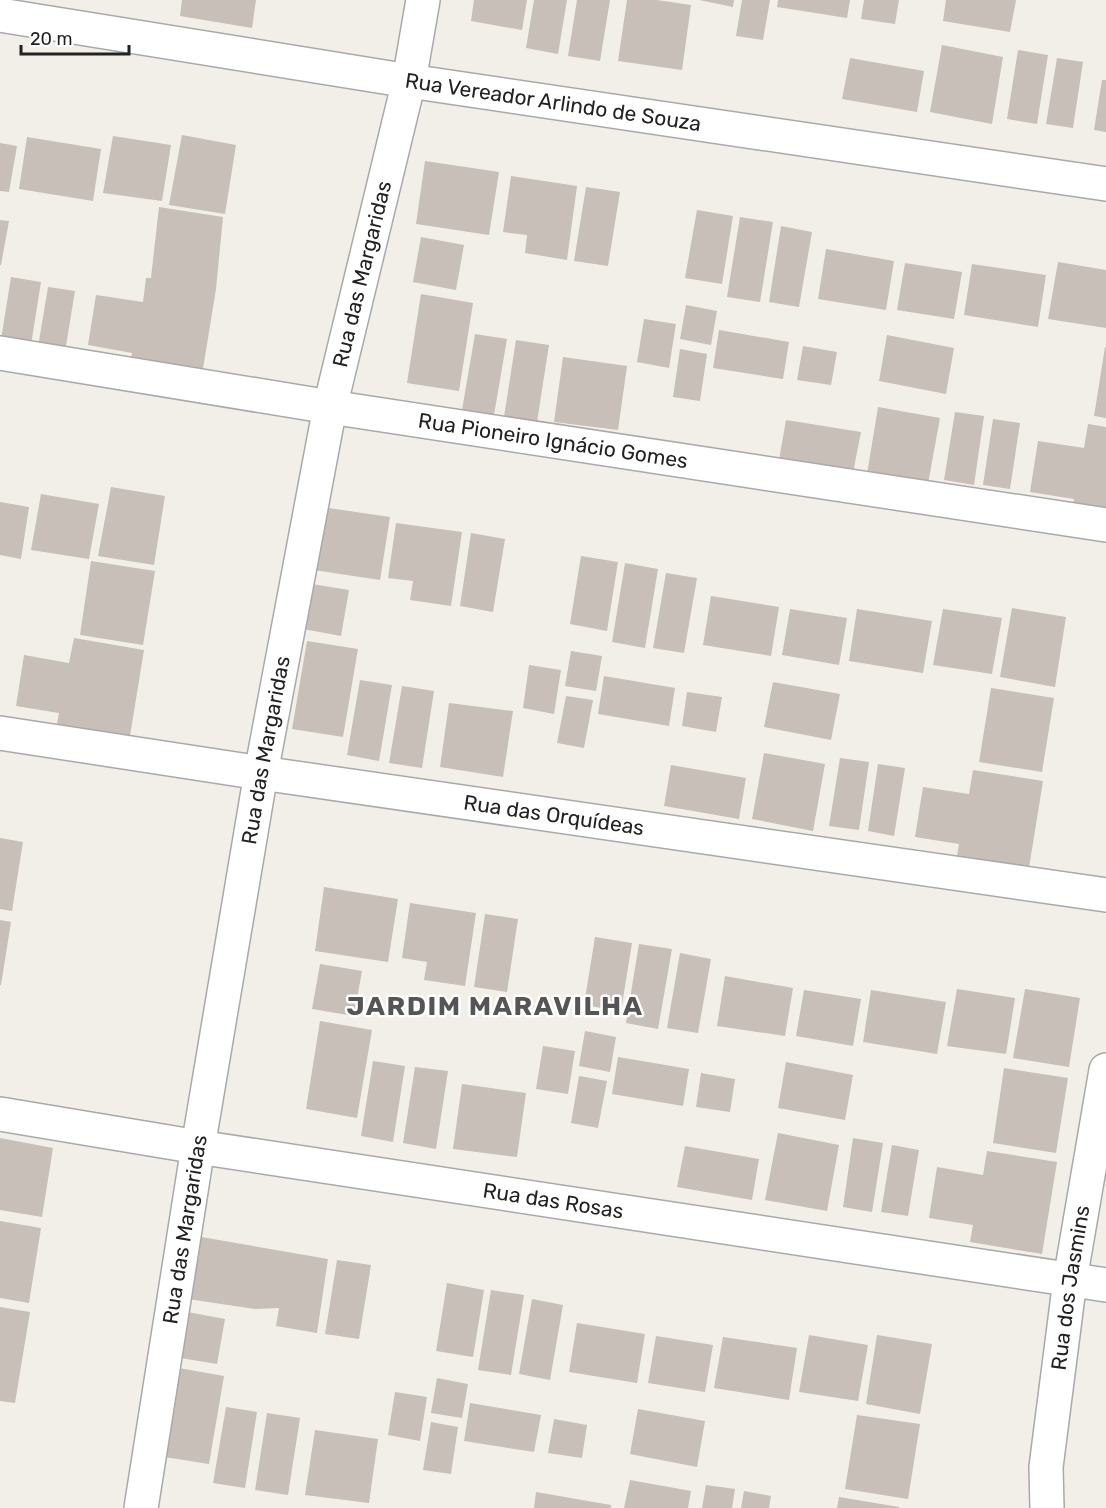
<svg xmlns="http://www.w3.org/2000/svg" width="1106" height="1508" font-family="Rubik,sans-serif">
<rect width="100%" height="100%" fill="#f2efe9"/>
<!-- building -->
<g fill="#c7bfb8">
<path d="M182,0H256L252,28L180,16Z"/>
<path d="M474,0H527L522,30L471,21Z"/>
<path d="M534,0H567L558,54L526,48Z"/>
<path d="M577,0H610L600,61L568,56Z"/>
<path d="M627,0H657L691,5L682,70L618,61Z"/>
<path d="M699,0H734L733,7Z"/>
<path d="M742,0H770L763,40L736,36Z"/>
<path d="M778,0H850L847,18L777,7Z"/>
<path d="M864,0H899L895,24L861,19Z"/>
<path d="M946,0H1016L1010,32L943,21Z"/>
<path d="M942,45L1003,57L992,124L930,112Z"/>
<path d="M1018,50L1048,55L1037,124L1007,119Z"/>
<path d="M850,58L924,71L917,112L842,99Z"/>
<path d="M1057,58L1083,62L1073,128L1046,124Z"/>
<path d="M1102,80H1106V132L1094,130Z"/>
<path d="M182,135L236,145L225,214L169,205Z"/>
<path d="M113,136L171,145L162,201L103,193Z"/>
<path d="M27,137L101,149L93,201L19,189Z"/>
<path d="M0,143L17,146L9,192L0,191Z"/>
<path d="M425,161L499,172L489,235L416,224Z"/>
<path d="M511,176L577,186L567,260L525,253L527,235L503,232Z"/>
<path d="M586,187L620,192L608,266L574,261Z"/>
<path d="M159,207L223,217L216,289L201,381L129,369L132,353L88,345L96,295L143,302L146,278H151Z"/>
<path d="M697,210L733,216L722,284L685,278Z"/>
<path d="M740,217L773,222L760,302L727,297Z"/>
<path d="M0,220L9,221L1,265H0Z"/>
<path d="M781,226L812,232L799,307L769,302Z"/>
<path d="M421,237L464,245L456,290L413,282Z"/>
<path d="M826,249L894,261L886,310L818,299Z"/>
<path d="M1058,262L1106,270V328L1048,319Z"/>
<path d="M905,263L962,272L954,319L897,310Z"/>
<path d="M972,264L1046,275L1038,327L964,315Z"/>
<path d="M11,277L41,282L30,351L0,346Z"/>
<path d="M48,287L75,291L64,358L37,353Z"/>
<path d="M421,294L473,303L459,391L407,383Z"/>
<path d="M686,305L717,311L711,345L680,339Z"/>
<path d="M644,319L676,324L669,368L637,362Z"/>
<path d="M719,330L789,342L783,379L713,368Z"/>
<path d="M475,334L507,339L494,415L462,410Z"/>
<path d="M887,335L954,348L946,394L879,381Z"/>
<path d="M516,340L549,345L537,422L504,417Z"/>
<path d="M803,346L837,352L831,385L797,380Z"/>
<path d="M1105,347H1106V418L1094,416Z"/>
<path d="M680,349L707,354L700,401L673,397Z"/>
<path d="M563,357L627,366L618,430L554,422Z"/>
<path d="M878,407L940,418L928,484L867,474Z"/>
<path d="M955,412L984,416L974,485L944,480Z"/>
<path d="M993,419L1020,423L1010,489L983,485Z"/>
<path d="M786,420L861,432L853,473L779,460Z"/>
<path d="M1088,424L1106,427V521L1071,516L1074,499L1030,492L1038,441L1084,448Z"/>
<path d="M111,487L165,496L154,565L98,556Z"/>
<path d="M41,494L99,504L89,559L31,550Z"/>
<path d="M0,502L29,507L21,559L0,555Z"/>
<path d="M315,506L390,517L380,580L307,569Z"/>
<path d="M396,523L462,532L451,606L410,600L413,581L388,578Z"/>
<path d="M471,533L505,539L493,612L460,606Z"/>
<path d="M581,556L618,562L607,631L570,624Z"/>
<path d="M91,561L155,571L143,645L80,635Z"/>
<path d="M625,563L658,569L645,648L612,642Z"/>
<path d="M666,573L697,578L684,653L653,648Z"/>
<path d="M306,583L349,590L341,636L298,628Z"/>
<path d="M711,596L779,607L771,656L703,645Z"/>
<path d="M1012,608L1066,617L1055,687L1000,677Z"/>
<path d="M790,609L847,618L839,665L782,655Z"/>
<path d="M857,609L932,621L923,673L849,661Z"/>
<path d="M943,609L1002,618L992,674L933,665Z"/>
<path d="M74,638L144,650L129,742L56,730L59,713L16,706L24,655L69,663Z"/>
<path d="M307,641L358,649L343,737L292,729Z"/>
<path d="M571,651L602,656L596,691L565,686Z"/>
<path d="M529,665L561,670L554,714L523,708Z"/>
<path d="M604,676L675,688L669,726L598,714Z"/>
<path d="M360,680L392,685L379,761L347,755Z"/>
<path d="M773,682L840,694L831,740L764,727Z"/>
<path d="M402,686L434,691L422,768L389,763Z"/>
<path d="M991,688L1054,698L1042,772L979,762Z"/>
<path d="M687,692L722,697L716,732L682,726Z"/>
<path d="M566,696L593,700L584,748L557,743Z"/>
<path d="M449,703L513,711L503,777L440,767Z"/>
<path d="M764,753L825,764L813,831L752,819Z"/>
<path d="M840,758L869,762L859,830L829,826Z"/>
<path d="M878,764L905,768L894,836L868,831Z"/>
<path d="M671,765L746,778L739,819L664,806Z"/>
<path d="M973,770L1043,781L1028,874L956,862L959,844L915,837L923,787L969,794Z"/>
<path d="M0,838L23,842L12,911L0,909Z"/>
<path d="M324,887L398,899L388,962L315,951Z"/>
<path d="M410,903L476,913L465,986L424,980L427,962L402,958Z"/>
<path d="M485,914L518,919L507,992L474,987Z"/>
<path d="M0,920L11,922L1,985H0Z"/>
<path d="M595,937L632,943L621,1011L584,1005Z"/>
<path d="M639,944L672,949L658,1029L626,1023Z"/>
<path d="M680,953L711,959L698,1033L667,1028Z"/>
<path d="M320,964L362,971L354,1016L312,1009Z"/>
<path d="M725,976L793,988L785,1036L717,1026Z"/>
<path d="M957,989L1015,998L1006,1054L947,1046Z"/>
<path d="M1025,989L1080,998L1069,1067L1013,1058Z"/>
<path d="M804,990L861,999L853,1046L796,1036Z"/>
<path d="M871,990L946,1002L937,1054L863,1042Z"/>
<path d="M320,1021L372,1030L357,1118L306,1109Z"/>
<path d="M585,1031L616,1037L610,1072L579,1066Z"/>
<path d="M543,1046L575,1051L568,1094L536,1089Z"/>
<path d="M618,1057L689,1069L683,1106L612,1094Z"/>
<path d="M373,1061L405,1066L393,1142L361,1136Z"/>
<path d="M786,1062L853,1075L845,1120L778,1108Z"/>
<path d="M415,1067L448,1071L436,1149L403,1143Z"/>
<path d="M1004,1068L1068,1078L1056,1153L993,1143Z"/>
<path d="M701,1073L735,1079L730,1112L696,1107Z"/>
<path d="M579,1076L607,1081L598,1128L571,1123Z"/>
<path d="M462,1084L526,1093L517,1157L453,1149Z"/>
<path d="M778,1133L839,1145L827,1211L765,1200Z"/>
<path d="M0,1138L53,1148L42,1217L0,1210Z"/>
<path d="M853,1138L883,1143L872,1212L843,1207Z"/>
<path d="M892,1145L919,1150L908,1216L881,1212Z"/>
<path d="M685,1146L759,1159L752,1200L677,1187Z"/>
<path d="M987,1151L1057,1162L1042,1254L970,1242L973,1225L929,1218L937,1167L983,1175Z"/>
<path d="M0,1221L41,1228L29,1303L0,1298Z"/>
<path d="M190,1235L328,1259L317,1333L276,1326L279,1308L255,1309L181,1298Z"/>
<path d="M337,1260L371,1265L359,1339L325,1334Z"/>
<path d="M447,1283L484,1290L473,1357L436,1351Z"/>
<path d="M491,1290L524,1295L511,1375L478,1370Z"/>
<path d="M532,1299L563,1305L550,1380L519,1374Z"/>
<path d="M0,1307L30,1312L15,1403L0,1401Z"/>
<path d="M182,1311L225,1319L217,1364L174,1357Z"/>
<path d="M577,1323L645,1334L637,1383L569,1372Z"/>
<path d="M809,1335L868,1345L858,1401L799,1392Z"/>
<path d="M877,1335L932,1344L920,1414L866,1404Z"/>
<path d="M656,1336L713,1345L705,1392L648,1383Z"/>
<path d="M723,1337L797,1348L789,1400L714,1388Z"/>
<path d="M173,1367L224,1376L209,1464L158,1456Z"/>
<path d="M437,1378L468,1384L462,1418L431,1413Z"/>
<path d="M395,1392L427,1397L420,1441L388,1435Z"/>
<path d="M470,1403L541,1415L534,1452L464,1441Z"/>
<path d="M226,1407L257,1412L245,1488L213,1483Z"/>
<path d="M638,1409L705,1421L697,1467L630,1454Z"/>
<path d="M267,1413L300,1418L288,1495L255,1490Z"/>
<path d="M857,1415L920,1424L908,1499L845,1489Z"/>
<path d="M554,1419L587,1425L582,1458L548,1453Z"/>
<path d="M431,1422L458,1427L451,1474L423,1470Z"/>
<path d="M315,1430L378,1439L369,1503L305,1495Z"/>
<path d="M630,1480L691,1491L688,1508H624Z"/>
<path d="M706,1485L735,1489L732,1508H702Z"/>
<path d="M744,1491L771,1496L769,1508H741Z"/>
<path d="M536,1492L611,1505V1508H534Z"/>
<path d="M839,1497L899,1507V1508H837Z"/>
</g>
<g fill="none" stroke-linecap="round" stroke-linejoin="round">
<defs>
<g id="minor">
<path id="s1" d="M0,15L409,81L1106,184"/>
<path id="s2" d="M0,353L330,407L1106,525"/>
<path id="s3" d="M0,733L261,773L1106,895"/>
<path id="s4" d="M0,1114L198,1147L1106,1285"/>
<path id="s5" d="M141,1508L198,1147L261,773L330,407L409,81L423,0"/>
</g>
<g id="tertiary">
<path id="s6" d="M1047,1508L1046,1467L1070,1280L1106,1070"/>
</g>
</defs>
<!-- minor casing -->
<use href="#minor" stroke="#a9a9a9" stroke-width="36"/>
<!-- tertiary casing -->
<use href="#tertiary" stroke="#a9a9a9" stroke-width="36"/>
<!-- minor -->
<use href="#minor" stroke="#fff" stroke-width="33"/>
<!-- tertiary -->
<use href="#tertiary" stroke="#fff" stroke-width="33"/>
</g>
<g text-anchor="middle" stroke-width="5" stroke-linejoin="round" paint-order="stroke">
<!-- street labels -->
<g font-size="21" fill="#222" stroke="#fff">
<text dy="7" stroke="none"><textPath href="#s1" startOffset="560">Rua Vereador Arlindo de Souza</textPath></text>
<text dy="7" stroke="none"><textPath href="#s5" startOffset="1254">Rua das Margaridas</textPath></text>
<text dy="7" stroke="none"><textPath href="#s2" startOffset="560">Rua Pioneiro Ignácio Gomes</textPath></text>
<text dy="7" stroke="none"><textPath href="#s5" startOffset="768">Rua das Margaridas</textPath></text>
<text dy="7" stroke="none"><textPath href="#s3" startOffset="560">Rua das Orquídeas</textPath></text>
<text dy="7" stroke="none"><textPath href="#s4" startOffset="560">Rua das Rosas</textPath></text>
<text dy="7" stroke="none"><textPath href="#s5" startOffset="282">Rua das Margaridas</textPath></text>
<text dy="7" stroke="none"><textPath href="#s6" startOffset="222">Rua dos Jasmins</textPath></text>
</g>
<!-- district labels -->
<g font-size="27" font-weight="bold" letter-spacing="1.5" fill="#555" stroke="#fff">
<text x="495" y="1015">JARDIM MARAVILHA</text>
</g>
</g>
<!-- scale -->
<path d="M21 45v9h108v-9" fill="none" stroke="#222222" stroke-width="3"/>
<text x="30" y="45" font-size="18" fill="#222222" stroke="#ffffff" stroke-width="4.5" paint-order="stroke">20 m</text>
</svg>
